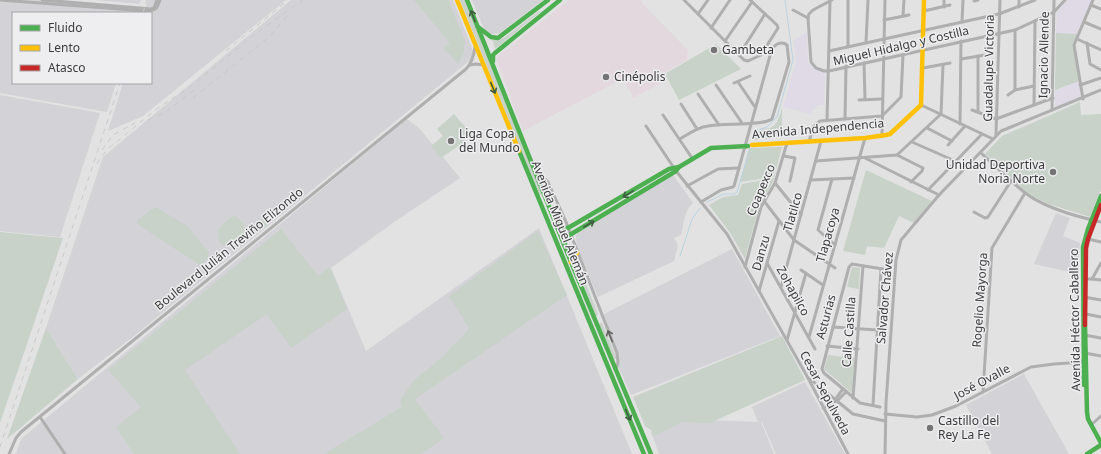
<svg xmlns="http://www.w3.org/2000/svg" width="1101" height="454" font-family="'Noto Sans',sans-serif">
<rect width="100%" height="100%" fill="#e2e2e2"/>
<!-- commercial -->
<path fill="#e4d8df" d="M569,0H641L643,4L688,50L687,60L664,73L667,80L633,98L624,78L523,131L496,59L498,56Z"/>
<!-- built -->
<g fill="#d2d2d7">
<path d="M0,0H63L146,7L148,0H286L143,116L108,131L123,83H151V13H13V83H116L107,112L0,93Z"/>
<path d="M96,0H141L139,4Z"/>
<path d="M291,0H453L475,56L134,336L78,379L46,328L103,157Z"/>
<path d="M472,0H543L500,33L491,34L485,31Z"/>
<path d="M0,95L100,113L60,237L0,231Z"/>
<path d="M407,119L419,128L460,178L394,222L331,268L366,351L539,228L632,454H16L21,439Z"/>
<path d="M673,175L693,203L689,207L685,216L681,235L674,238L678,245L674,261L598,297L577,248L576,236L578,232Z"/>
<path d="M1056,213L1070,218L1063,236L1080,243L1079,250V274L1034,264Z"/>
<path d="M732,249L780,336L631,395L619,368L604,314Z"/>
<path d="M1024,374L1047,415L1069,454H992L966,405Z"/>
<path d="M805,382L845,454H776L762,422H761L774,454H659L651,432L681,419L758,422L752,407Z"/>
</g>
<!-- education -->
<g fill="#dfdae5">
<path d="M1067,0H1092L1078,34L1056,33L1057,12L1061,8Z"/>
<path d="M807,33L808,62L813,68L825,74L824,105H818L810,114L783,107L796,61L793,40Z"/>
<path d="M1079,81L1082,97L1055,108V90Z"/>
</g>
<!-- green -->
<g fill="#c8d2c8">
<path d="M414,0H448L465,41L464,52L458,64L444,48L450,43Z"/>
<path d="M460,0H465L542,194L539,195Z"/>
<path d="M539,11L540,12L495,49L492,39L498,40L504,38Z"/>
<path d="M1056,33L1078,34L1073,44L1079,81L1055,90Z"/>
<path d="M716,44L741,69L679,100L665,74Z"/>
<path d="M1080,102L1081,115L1101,114V190L1090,217L1049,204L1027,193L985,154L1002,136Z"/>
<path d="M782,107V137L753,140C756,121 768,135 776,123C779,119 781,112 782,107Z"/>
<path d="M454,114L473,136L441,158L431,146L443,136L437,129Z"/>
<path d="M782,147L774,177L740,182L749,148Z"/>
<path d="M866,170L932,201L914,223L899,216L884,248L867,246L865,255L843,251Z"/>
<path d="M775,178L758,210L745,259L731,234L709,205L723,197L738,195L742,184Z"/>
<path d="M155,207L186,225L209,252L208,258L200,265L137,224V221Z"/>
<path d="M235,215L248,229L265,218L274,219L237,249C232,244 228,248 222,245C216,241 217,230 222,225C225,221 230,218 235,215Z"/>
<path d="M281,229L318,276L330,267L347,309L291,348L267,314L185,370L240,454H134L116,427L141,407L108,370Z"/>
<path d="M538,231L567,295L415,399L444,438L421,454H324L402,407L400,401L413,381L443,357L453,345L463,337L469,328L449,296Z"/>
<path d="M0,232L63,238L0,423Z"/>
<path d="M575,256L598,314L596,317L573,261Z"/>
<path d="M852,267L860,268L859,289L847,287Z"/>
<path d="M600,323H602L616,357V359H614L599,325Z"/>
<path d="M46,328L78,379L7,439Z"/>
<path d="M782,336L805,380L710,423L682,422L654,436L651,430L645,426L633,397Z"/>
<path d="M828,355L854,358L853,394L824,369Z"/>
</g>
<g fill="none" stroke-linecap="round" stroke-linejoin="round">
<!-- stream -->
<g stroke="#b9d3e3" stroke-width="1">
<path d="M752,140L756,131L767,127L777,117L793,60L785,0"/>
<path d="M707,202L724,194H734L737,192L750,149"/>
<path d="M680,256L692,219L700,208"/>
</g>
<!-- street -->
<g stroke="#afafb0" stroke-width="3">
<path d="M0,0L146,11C155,11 157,9 160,0"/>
<path d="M42,0L151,9L154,8L157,0"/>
<path d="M684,0L744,60L748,61L761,55L778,28L777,25L750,0"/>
<path d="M832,0L813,10L809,14L808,18L811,62L816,68L824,71H829L1015,30L1054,12L1065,0"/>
<path d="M974,1L978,0"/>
<path d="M1091,5L1101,9"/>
<path d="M944,7V0"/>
<path d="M1019,7V0"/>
<path d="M793,10L808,18"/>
<path d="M924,11L950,5"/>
<path d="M698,14L708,0"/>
<path d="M903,16L904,0"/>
<path d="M884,20L909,15"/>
<path d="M962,22L963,0"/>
<path d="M1084,22L1101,29"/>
<path d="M711,28L730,0"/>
<path d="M1077,39L1101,50"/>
<path d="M725,41L752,2"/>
<path d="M866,43L868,0"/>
<path d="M1087,43L1090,64L1101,70"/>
<path d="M848,47V0"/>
<path d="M829,51L999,14L1035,0"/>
<path d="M739,55L765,14"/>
<path d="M961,59L985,55"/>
<path d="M864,63L865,99"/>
<path d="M470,65L476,64L483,65"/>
<path d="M923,68L950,63"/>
<path d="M738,82L755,107"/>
<path d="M734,83L750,76"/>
<path d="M716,85L742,123"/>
<path d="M1080,85L1101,78"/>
<path d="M1015,90V30"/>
<path d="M698,94L719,125"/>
<path d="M1008,95L1015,90L1034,86"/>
<path d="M1083,99L1074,45L1093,0"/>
<path d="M859,100L882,99"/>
<path d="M681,104L697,129"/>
<path d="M921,105L993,139"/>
<path d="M1034,105L1035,21"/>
<path d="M972,110L996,119L1053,98"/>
<path d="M1052,110L1054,0"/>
<path d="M978,112V56"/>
<path d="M663,115L692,158"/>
<path d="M845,119L846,66"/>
<path d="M827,120L830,1"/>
<path d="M960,124L961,41"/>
<path d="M646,126L676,171L727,234L808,378L848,454"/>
<path d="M927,128L952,141"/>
<path d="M882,136L885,0"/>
<path d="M996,136L1000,0"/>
<path d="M680,139C688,134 698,127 708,126C722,123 763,126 772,119L789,62L787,45C781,40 773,45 771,52C759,97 746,141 734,186L733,187L721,190L701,202"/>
<path d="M809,142L813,127L820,121L882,116L901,97L903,55"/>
<path d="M912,142L955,161"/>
<path d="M948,145L965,126"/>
<path d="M981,153C995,166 1009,180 1024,192C1043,207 1078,217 1101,222"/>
<path d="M897,155L923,168L922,171L911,182"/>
<path d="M784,156L795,158L790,181"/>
<path d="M865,158L939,195"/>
<path d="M816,161L897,155L941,114L943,65"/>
<path d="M536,172L542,176L548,182L566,222L617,353L618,362L616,371"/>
<path d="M832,179L818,230L835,245"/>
<path d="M811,180L854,178"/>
<path d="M775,183L801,215"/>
<path d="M687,186L718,169L739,168"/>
<path d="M928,190L982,134"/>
<path d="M764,201L794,240L835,268"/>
<path d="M974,212L985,218L988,217L1011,181"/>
<path d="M1088,239L1101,242"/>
<path d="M767,263L815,349"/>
<path d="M745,267L761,207L775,183L787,143"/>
<path d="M801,270L823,285"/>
<path d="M1085,279H1092L1101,280"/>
<path d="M1092,279L1101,263"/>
<path d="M781,287L821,141"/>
<path d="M759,291L779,221"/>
<path d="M1084,297L1101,300"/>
<path d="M1086,314L1101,317"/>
<path d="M833,327L877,330"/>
<path d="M1084,335L1101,338"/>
<path d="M809,337L865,138"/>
<path d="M787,340L806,273"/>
<path d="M827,346L858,349"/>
<path d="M1085,353L1101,356"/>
<path d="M810,379L853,414L885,421"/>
<path d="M983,392L992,248L1025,193"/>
<path d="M853,398L863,266"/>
<path d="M834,401L843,389"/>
<path d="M873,405L881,269"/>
<path d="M880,407L860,403L824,373L822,369L849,267L852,264L889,270"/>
<path d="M823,408L837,401L846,392"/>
<path d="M885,414L917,417L932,415L956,406L1031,367L1054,364L1084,362"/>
<path d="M40,417L65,454"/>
<path d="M1091,425L1101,416"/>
<path d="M9,454L16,438L21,432L466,69C472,63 474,55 475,47"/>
<path d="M885,454L886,403L896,260L901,240L939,195L1001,131L1101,90"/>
</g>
<!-- fast -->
<g stroke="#4caf50" stroke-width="4.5">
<path d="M467,0L571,262L651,454"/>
<path d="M478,27L491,37L498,38L548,0"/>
<path d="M493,61V55L495,53L560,0"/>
<path d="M519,151L644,454"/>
<path d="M556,222L563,228H568L669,169L679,167"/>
<path d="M565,246V240L568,236L676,171L679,167L711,148L748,146"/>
<path d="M1085,325L1087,412L1088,419L1101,443"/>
<path d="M1084,385L1083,247L1088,229L1101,196"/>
<path d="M1087,454L1101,445"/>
</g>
<!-- slow -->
<g stroke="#ffc107" stroke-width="4.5">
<path d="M457,0L519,151"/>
<path d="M752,145L865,138L886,135L890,134L921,105L924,0"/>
<path d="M571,262L577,253"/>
</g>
<!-- jam -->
<path stroke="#c62828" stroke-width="4.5" d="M1085,325L1086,248L1088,239L1101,205"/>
<!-- rail -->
<g stroke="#cacacb" stroke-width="1" stroke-dasharray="5 5" stroke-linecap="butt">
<path d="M143,13L147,0"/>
<path d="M226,51L288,0"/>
<path d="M193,98L269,37L290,13"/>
<path d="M148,120L164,113L196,89"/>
<path d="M102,150L113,135L135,123"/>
<path d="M97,164L101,157L109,148L158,108L190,87L258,32L303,0"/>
<path d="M0,447L120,83"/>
</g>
</g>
<!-- one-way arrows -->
<defs><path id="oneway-shaft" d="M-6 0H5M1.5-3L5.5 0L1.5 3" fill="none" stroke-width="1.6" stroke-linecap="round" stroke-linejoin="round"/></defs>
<g stroke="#405e42">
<use href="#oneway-shaft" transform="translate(473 16) rotate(-111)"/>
<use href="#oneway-shaft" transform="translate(493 88) rotate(68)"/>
<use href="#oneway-shaft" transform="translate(628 194) rotate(149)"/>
<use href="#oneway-shaft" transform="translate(589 224) rotate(-30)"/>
<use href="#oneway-shaft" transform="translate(628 415) rotate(67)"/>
</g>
<use stroke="#646465" href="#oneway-shaft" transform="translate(610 336) rotate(-112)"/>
<!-- markers -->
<g fill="#757576" stroke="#eeeef0" stroke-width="1.5">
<circle cx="714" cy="50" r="4"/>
<circle cx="606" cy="77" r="4"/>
<circle cx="451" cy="141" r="4"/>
<circle cx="1053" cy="172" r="4"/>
<circle cx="930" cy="428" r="4"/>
</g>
<g text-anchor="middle" stroke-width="3" stroke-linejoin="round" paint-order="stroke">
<!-- street labels -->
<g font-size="12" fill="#3b3b3c" stroke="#eeeef0">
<text transform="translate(901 46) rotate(-13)" y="4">Miguel Hidalgo y Costilla</text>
<text transform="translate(1044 55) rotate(-89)" y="4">Ignacio Allende</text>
<text transform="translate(989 68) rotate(-89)" y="4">Guadalupe Victoria</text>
<text transform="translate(818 129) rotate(-5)" y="4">Avenida Independencia</text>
<text transform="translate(761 190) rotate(-67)" y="4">Coapexco</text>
<text transform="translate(793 212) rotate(-74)" y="4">Tlatilco</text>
<text transform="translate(560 223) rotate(68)" y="4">Avenida Miguel Alemán</text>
<text transform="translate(828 235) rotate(-74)" y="4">Tlapacoya</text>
<text transform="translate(229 249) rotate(-39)" y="4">Boulevard Julián Treviño Elizondo</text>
<text transform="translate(761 253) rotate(-74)" y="4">Danzu</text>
<text transform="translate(793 291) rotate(61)" y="4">Zohapilco</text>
<text transform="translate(885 298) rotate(-85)" y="4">Salvador Chávez</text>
<text transform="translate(980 300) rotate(-86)" y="4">Rogelio Mayorga</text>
<text transform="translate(826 317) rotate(-75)" y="4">Asturias</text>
<text transform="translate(1075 320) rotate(-91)" y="4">Avenida Héctor Caballero</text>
<text transform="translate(849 332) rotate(-86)" y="4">Calle Castilla</text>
<text transform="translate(982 382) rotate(-28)" y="4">José Ovalle</text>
<text transform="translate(825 393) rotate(62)" y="4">Cesar Sepulveda</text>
</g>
<!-- poi labels -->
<g font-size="12" fill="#3b3b3c" stroke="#eeeef0" text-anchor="start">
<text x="722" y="54">Gambeta</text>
<text x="614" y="81">Cinépolis</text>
<text x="459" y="138">Liga Copa<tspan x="459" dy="14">del Mundo</tspan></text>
<text x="1045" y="169" text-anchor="end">Unidad Deportiva<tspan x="1045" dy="14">Noria Norte</tspan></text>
<text x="938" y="425">Castillo del<tspan x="938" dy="14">Rey La Fe</tspan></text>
</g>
</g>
<!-- legend -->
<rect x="12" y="12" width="140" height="72" fill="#eeeef0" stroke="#a6a6a8"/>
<rect x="20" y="25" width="20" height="6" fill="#4caf50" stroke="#a6a6a8"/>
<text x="48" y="32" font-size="12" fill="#3b3b3c">Fluido</text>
<rect x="20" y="45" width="20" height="6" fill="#ffc107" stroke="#a6a6a8"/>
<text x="48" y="52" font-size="12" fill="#3b3b3c">Lento</text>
<rect x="20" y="65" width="20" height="6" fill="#c62828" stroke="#a6a6a8"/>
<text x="48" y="72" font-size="12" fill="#3b3b3c">Atasco</text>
</svg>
